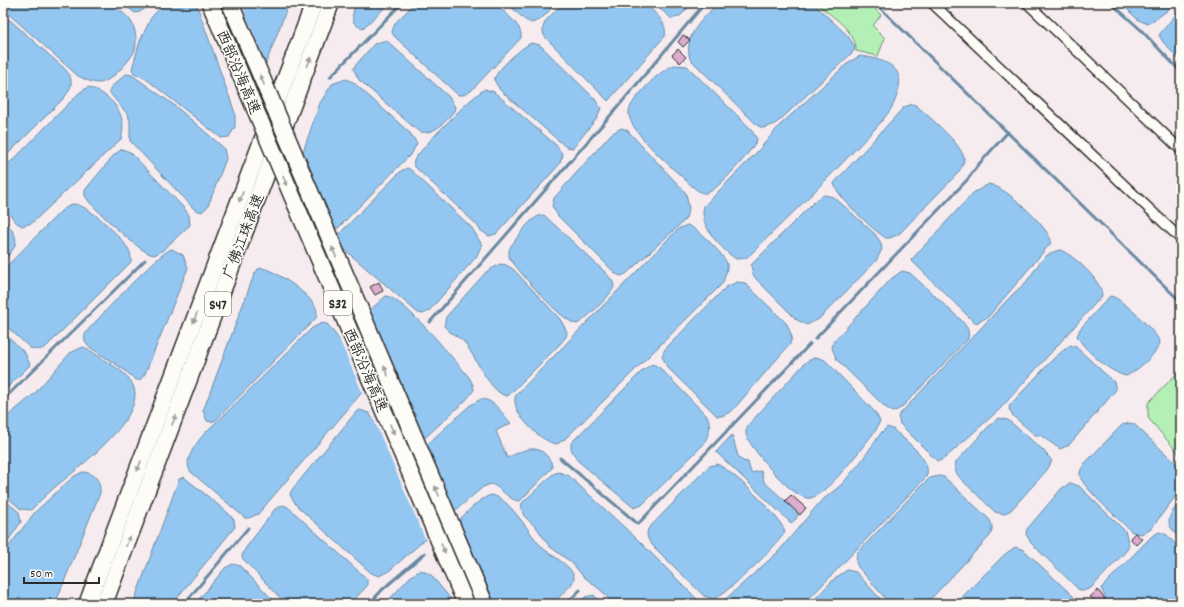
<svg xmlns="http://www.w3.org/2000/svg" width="1184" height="607" font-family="Dekko,'LXGW WenKai TC',sans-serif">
<rect width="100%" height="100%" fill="#f6ecef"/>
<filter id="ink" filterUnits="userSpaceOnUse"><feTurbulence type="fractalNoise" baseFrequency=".025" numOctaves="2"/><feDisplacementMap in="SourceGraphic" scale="8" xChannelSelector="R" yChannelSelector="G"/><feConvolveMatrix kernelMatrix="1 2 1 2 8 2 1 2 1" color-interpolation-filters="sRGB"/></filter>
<g filter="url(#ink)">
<!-- green -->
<g fill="#b2f0b6" stroke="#6e8e70">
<path d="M816,3H869L881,15L873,26L885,38L878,56L856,51C857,31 830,15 816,3Z"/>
<path d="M1181,369V456L1148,418V403Z"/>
</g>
<!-- water -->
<g fill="#93c7f1" stroke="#6989a2">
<path d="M3,3H111C119,10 129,16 133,25C136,33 137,42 135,50C131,60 110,83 99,83C91,83 85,79 78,76L3,9Z"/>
<path d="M122,3H152L140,12L135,13Z"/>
<path d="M164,3H196L235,113V127L229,137L221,138L146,79L134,73L132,69L140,41L151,18Z"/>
<path d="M235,3H289L263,71Z"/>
<path d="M356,3H390L363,28C349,25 352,14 356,3Z"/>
<path d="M415,3H494C503,12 523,24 521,38L471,91L463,95H458L394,36L392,32L395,23Z"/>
<path d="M507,3H557L541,19L532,23L525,20Z"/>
<path d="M564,3H644C654,12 668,22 665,36L608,101L545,37C537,23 554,13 564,3Z"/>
<path d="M653,3H693L680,16L672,19Z"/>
<path d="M718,3H813L848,36L855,47L854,51L779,121L773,125L763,128L758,126L690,59C683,35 703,19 718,3Z"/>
<path d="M1121,3H1174L1167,11L1148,24L1138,20Z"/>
<path d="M1181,8V62L1163,42L1159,35Z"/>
<path d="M3,17L10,20L65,69C75,81 72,88 63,99L3,159Z"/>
<path d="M386,40L449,97L455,107L454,111C446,122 432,137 418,131L359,80L354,70V67L374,44Z"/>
<path d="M531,43L540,45L594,98L601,108L597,118L573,148L566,147L500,90L494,80C496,70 522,47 531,43Z"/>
<path d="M860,56C877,58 904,64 899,87C897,98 892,109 885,117C876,129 864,140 854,151C822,185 787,218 753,252L746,258L736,259C721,249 698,225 704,206L758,151L780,125L849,62Z"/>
<path d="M674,65L687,66L750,128L757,139C755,148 716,192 707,193C701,194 697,190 693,187C679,173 625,130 629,111C631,103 638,96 643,90C652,80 661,71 674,65Z"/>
<path d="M126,74L132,75L174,105L224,148L226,159L208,206L202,212L195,210L130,141V121L128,115L109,92L111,87Z"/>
<path d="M346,79L353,82L410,133L417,143L412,153L337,229L293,180L320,103L332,84Z"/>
<path d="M88,87C111,94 129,115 121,139L32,223L22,226L17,223L3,207V168L14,159L79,93Z"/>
<path d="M485,89L494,92L556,145L563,155L559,165L496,234L489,236L480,230L477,225L415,167C413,164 413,162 415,159C423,146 472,96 485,89Z"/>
<path d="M913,104L917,106C929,117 961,143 964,158C964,164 961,168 958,173L899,234L890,238H886C875,232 835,195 834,183L904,107Z"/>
<path d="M621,128L627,130L686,193L689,209L685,220L626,274L621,276L616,274L558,216L552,206L554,198L611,134Z"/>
<path d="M122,149L130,152L183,207L189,215L190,225L162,251L154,255C141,254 101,214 90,203L85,196V190L114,155Z"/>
<path d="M407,168L411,170L472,228L482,245L476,257L429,311L423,314L418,313L345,250L338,238L339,234L401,171Z"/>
<path d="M989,184C1006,187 1045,224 1051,240L1050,244L988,317L976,323L972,320L911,260L973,193Z"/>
<path d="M824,195L834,197L875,234L881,243L882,249L876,261L819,319L807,325L797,320L757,280L753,275L751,265L815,201Z"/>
<path d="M72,204C86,202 122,237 129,250C131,254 131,257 131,262L49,344C43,350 38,351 30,348L3,323V270L61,211Z"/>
<path d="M544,215L606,273C609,277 614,281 614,286C614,293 584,321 577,324C563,323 518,271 509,257V250L511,246C518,237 531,215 544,215Z"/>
<path d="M3,219C19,237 21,243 3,261Z"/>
<path d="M687,225C696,227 725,255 727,264C728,270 724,277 723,283L565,439L557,444C541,443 508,410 516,395L678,229Z"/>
<path d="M172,249L183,255L188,268L145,374L140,380H136L123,369L88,346C84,341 83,337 87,331C99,318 161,250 172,249Z"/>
<path d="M1060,250C1073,254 1103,282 1102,296L1000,409L945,458L939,461H937L900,424L898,416L1012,295C1017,290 1022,286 1026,282C1037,269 1041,253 1060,250Z"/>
<path d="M500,264L506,265L513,269L560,319L567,332L566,337L560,344L508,396C491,396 474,353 464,342C458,336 449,333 444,326L446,317L486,272Z"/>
<path d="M262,268C275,270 311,295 316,308C317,311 317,314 317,317L216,420L211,422L207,421L203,411L254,275L258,269Z"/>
<path d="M902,271L910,273L962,321C967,327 970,331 968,339L901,408L893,412L885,407L837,360L832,348L834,341L892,278Z"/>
<path d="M737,282L745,283L787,324L792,337L790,344L732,411L722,416H717L667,367L662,356L665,349L726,287Z"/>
<path d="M386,296C404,298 455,361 469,377L473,385L474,390L466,400L414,448L352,326Z"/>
<path d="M1110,296C1120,296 1156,332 1160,342C1159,352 1136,372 1126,376C1111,373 1085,351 1077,336L1080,329Z"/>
<path d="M322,323L327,324L332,330L363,371L365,389L258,514L249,518H245L191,472C179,458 208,428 220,419L312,328Z"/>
<path d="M3,332L25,353L30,365L3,392Z"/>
<path d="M1070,345L1076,347L1114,382L1116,390L1069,445L1060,449L1040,435H1035L1013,416L1009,409L1010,405L1054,358Z"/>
<path d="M83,347C92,350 100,358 109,363C119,369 130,376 134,388C144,419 76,470 55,487C47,494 39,502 31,510L21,509L3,494V420L34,394L70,353Z"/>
<path d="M816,357L825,360L874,411L880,421L876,430C862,447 831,491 811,498C796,503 752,450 747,437C745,433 746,430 748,425L806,362Z"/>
<path d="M652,364L659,367L707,416C713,426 708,436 703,445L642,505L634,508L578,461L571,449V443L643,370Z"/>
<path d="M481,399C494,399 503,415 511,423L496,431L507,458C520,452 533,443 545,454C549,458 552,462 552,468L520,501C510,502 501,487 491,484L483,487L456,510L451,512L421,450L469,406Z"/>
<path d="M360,410L369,413L444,523L389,571L379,576L371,573L297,506L290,495L291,491L356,412Z"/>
<path d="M999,418L1008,420L1043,450L1052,461L1047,470L1011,510L1004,514L995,512L963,481C957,475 953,470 956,462L988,427Z"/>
<path d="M1130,423L1134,424L1181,468V489L1150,530L1141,534L1132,532C1122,522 1082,487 1080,476C1079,472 1082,468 1084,464L1122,425Z"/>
<path d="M887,427L893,429C905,441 934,460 926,477L804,604H720L778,552L820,502L841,485L860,463L881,433Z"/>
<path d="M732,435L738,456L743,461L748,462L751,473L761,471L764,482L799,513L796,519L791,523L716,452Z"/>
<path d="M717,464C733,471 778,514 785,531C781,543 726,595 713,599L704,596L656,549C650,543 645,538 648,529L705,470L710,466Z"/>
<path d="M82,472C94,472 101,480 100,493L55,604H3V554L35,512L73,477Z"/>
<path d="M558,472L568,475L638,540L702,604H613L603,592L583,576L572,563L549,546L537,528L524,516L521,508L522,503L553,474Z"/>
<path d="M939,476L944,477L989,519C993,525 993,529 990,536L926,604H890L858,567L856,562L857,553L923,484L930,478Z"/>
<path d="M184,477L228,513L234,520L235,527L172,604H133L178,482L179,479Z"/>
<path d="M1071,483L1079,486L1125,531L1129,545L1127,550L1095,584L1091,588L1083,591L1078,589L1031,543L1026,534L1027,529L1062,488Z"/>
<path d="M491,495C509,497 528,532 540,545C547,554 575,566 574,579C574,584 557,599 552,604H481L437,545C451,531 472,501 491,495Z"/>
<path d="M3,499L19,512L21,522L3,548Z"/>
<path d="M1181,500V540C1164,521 1166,520 1181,500Z"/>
<path d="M283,505L288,507L367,579V586L350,604H286L243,559L242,556L245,549L275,509Z"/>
<path d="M1159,532L1167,535L1181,550V604H1105V596L1101,588L1151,537Z"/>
<path d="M1015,547L1024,550L1074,597L1075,604H962V597L1004,555Z"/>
<path d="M233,564L240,566L277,604H195L225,568Z"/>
<path d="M421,570L431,575L455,604H385L411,576Z"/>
<path d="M847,570L856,572L885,604H810L834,579Z"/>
<path d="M594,595L603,604H578L585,597Z"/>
</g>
<!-- pier -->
<g fill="#f6ecef">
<path d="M233,3H241L267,66L265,72Z"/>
<path d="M337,334L364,370L366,390L363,394Z"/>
<path d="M370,411L445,522L426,541Z"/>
</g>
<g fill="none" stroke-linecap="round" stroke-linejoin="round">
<!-- stream -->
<g stroke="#6989a2" stroke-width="3">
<path d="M875,3L1181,302"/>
<path d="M1111,3L1141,30L1181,72"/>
<path d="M330,77L402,3"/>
<path d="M430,322L616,109L705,3"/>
<path d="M815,339L968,179L978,165L1008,132"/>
<path d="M3,400L145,260"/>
<path d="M560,458L638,524L810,344"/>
<path d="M184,604L248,528"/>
<path d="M369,604L383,589L425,553"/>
<path d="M566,604L580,590"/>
</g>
</g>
<!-- building -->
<g fill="#dcadce" stroke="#2b2b2b">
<path d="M683,35L690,40L683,47L678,42Z"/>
<path d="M678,49L686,57L680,63L672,55Z"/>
<path d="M379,282L383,291L375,295L370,287Z"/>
<path d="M791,495L806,508L800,515L785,501Z"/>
<path d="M1135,533L1142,539L1136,545L1130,538Z"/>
<path d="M1098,590L1105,599L1099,604L1090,597Z"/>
</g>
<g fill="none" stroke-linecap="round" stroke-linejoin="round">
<defs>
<g id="minor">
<path d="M932,3L1181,239"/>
<path d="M1027,3L1181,150"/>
</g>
<g id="motorway">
<path d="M87,604L314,3"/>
<path d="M104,604L331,3"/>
</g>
</defs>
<!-- minor casing -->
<use href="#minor" stroke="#2b2b2b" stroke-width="12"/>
<!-- motorway casing -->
<use href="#motorway" stroke="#2b2b2b" stroke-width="19"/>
<!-- minor -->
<use href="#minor" stroke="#fdfcf7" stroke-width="9"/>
<!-- motorway -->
<use href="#motorway" stroke="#fdfcf7" stroke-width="16"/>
<defs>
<g id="motorway-bridge">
<path d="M210,3L466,604"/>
<path d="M230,3L485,604"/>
</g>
</defs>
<!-- motorway-bridge casing -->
<use href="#motorway-bridge" stroke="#2b2b2b" stroke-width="19" stroke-linecap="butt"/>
<!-- motorway-bridge -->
<use href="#motorway-bridge" stroke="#fdfcf7" stroke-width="16"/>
</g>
<!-- one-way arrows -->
<defs><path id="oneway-solid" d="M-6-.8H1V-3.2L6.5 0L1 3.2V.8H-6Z"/></defs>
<g fill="#9e9e9b">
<use href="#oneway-solid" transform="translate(309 62) rotate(-69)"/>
<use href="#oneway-solid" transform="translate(262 80) rotate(-113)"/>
<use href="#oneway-solid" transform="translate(285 181) rotate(66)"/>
<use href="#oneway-solid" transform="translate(241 197) rotate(111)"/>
<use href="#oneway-solid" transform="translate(334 252) rotate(-113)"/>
<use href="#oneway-solid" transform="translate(195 318) rotate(111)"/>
<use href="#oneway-solid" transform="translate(386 371) rotate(-113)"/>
<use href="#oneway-solid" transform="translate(174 420) rotate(-69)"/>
<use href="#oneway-solid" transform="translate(392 429) rotate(67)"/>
<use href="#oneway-solid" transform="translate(139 466) rotate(111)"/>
<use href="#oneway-solid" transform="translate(437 491) rotate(-113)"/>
<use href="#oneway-solid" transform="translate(128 541) rotate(-69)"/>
<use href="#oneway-solid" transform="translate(443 548) rotate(67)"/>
</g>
</g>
<g text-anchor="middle" stroke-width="3" stroke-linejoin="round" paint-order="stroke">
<!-- shield labels -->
<g fill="#fdfcf7" stroke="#6a6a68" stroke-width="1">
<rect x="324" y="291" width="28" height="24" rx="3"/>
<rect x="205" y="292" width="26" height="24" rx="3"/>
</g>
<g font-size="14" font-weight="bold" fill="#2b2b2b">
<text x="338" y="308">S32</text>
<text x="218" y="309">S47</text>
</g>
<!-- street labels -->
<g font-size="15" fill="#2b2b2b" stroke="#fdfcf7">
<text transform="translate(239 72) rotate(67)" y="5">西部沿海高速</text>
<text transform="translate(243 236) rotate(-69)" y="5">广佛江珠高速</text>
<text transform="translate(366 370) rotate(67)" y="5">西部沿海高速</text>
</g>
</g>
<!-- margin -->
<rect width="1184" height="607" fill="none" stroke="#fdfcf7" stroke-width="16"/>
<rect x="8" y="8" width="1168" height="591" fill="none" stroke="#2b2b2b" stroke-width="1.5" filter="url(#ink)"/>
<!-- scale -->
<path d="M24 577v6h75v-6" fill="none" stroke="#2b2b2b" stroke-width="2"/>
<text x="30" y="577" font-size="12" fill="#2b2b2b" stroke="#fdfcf7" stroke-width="3" paint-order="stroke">50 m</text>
</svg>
